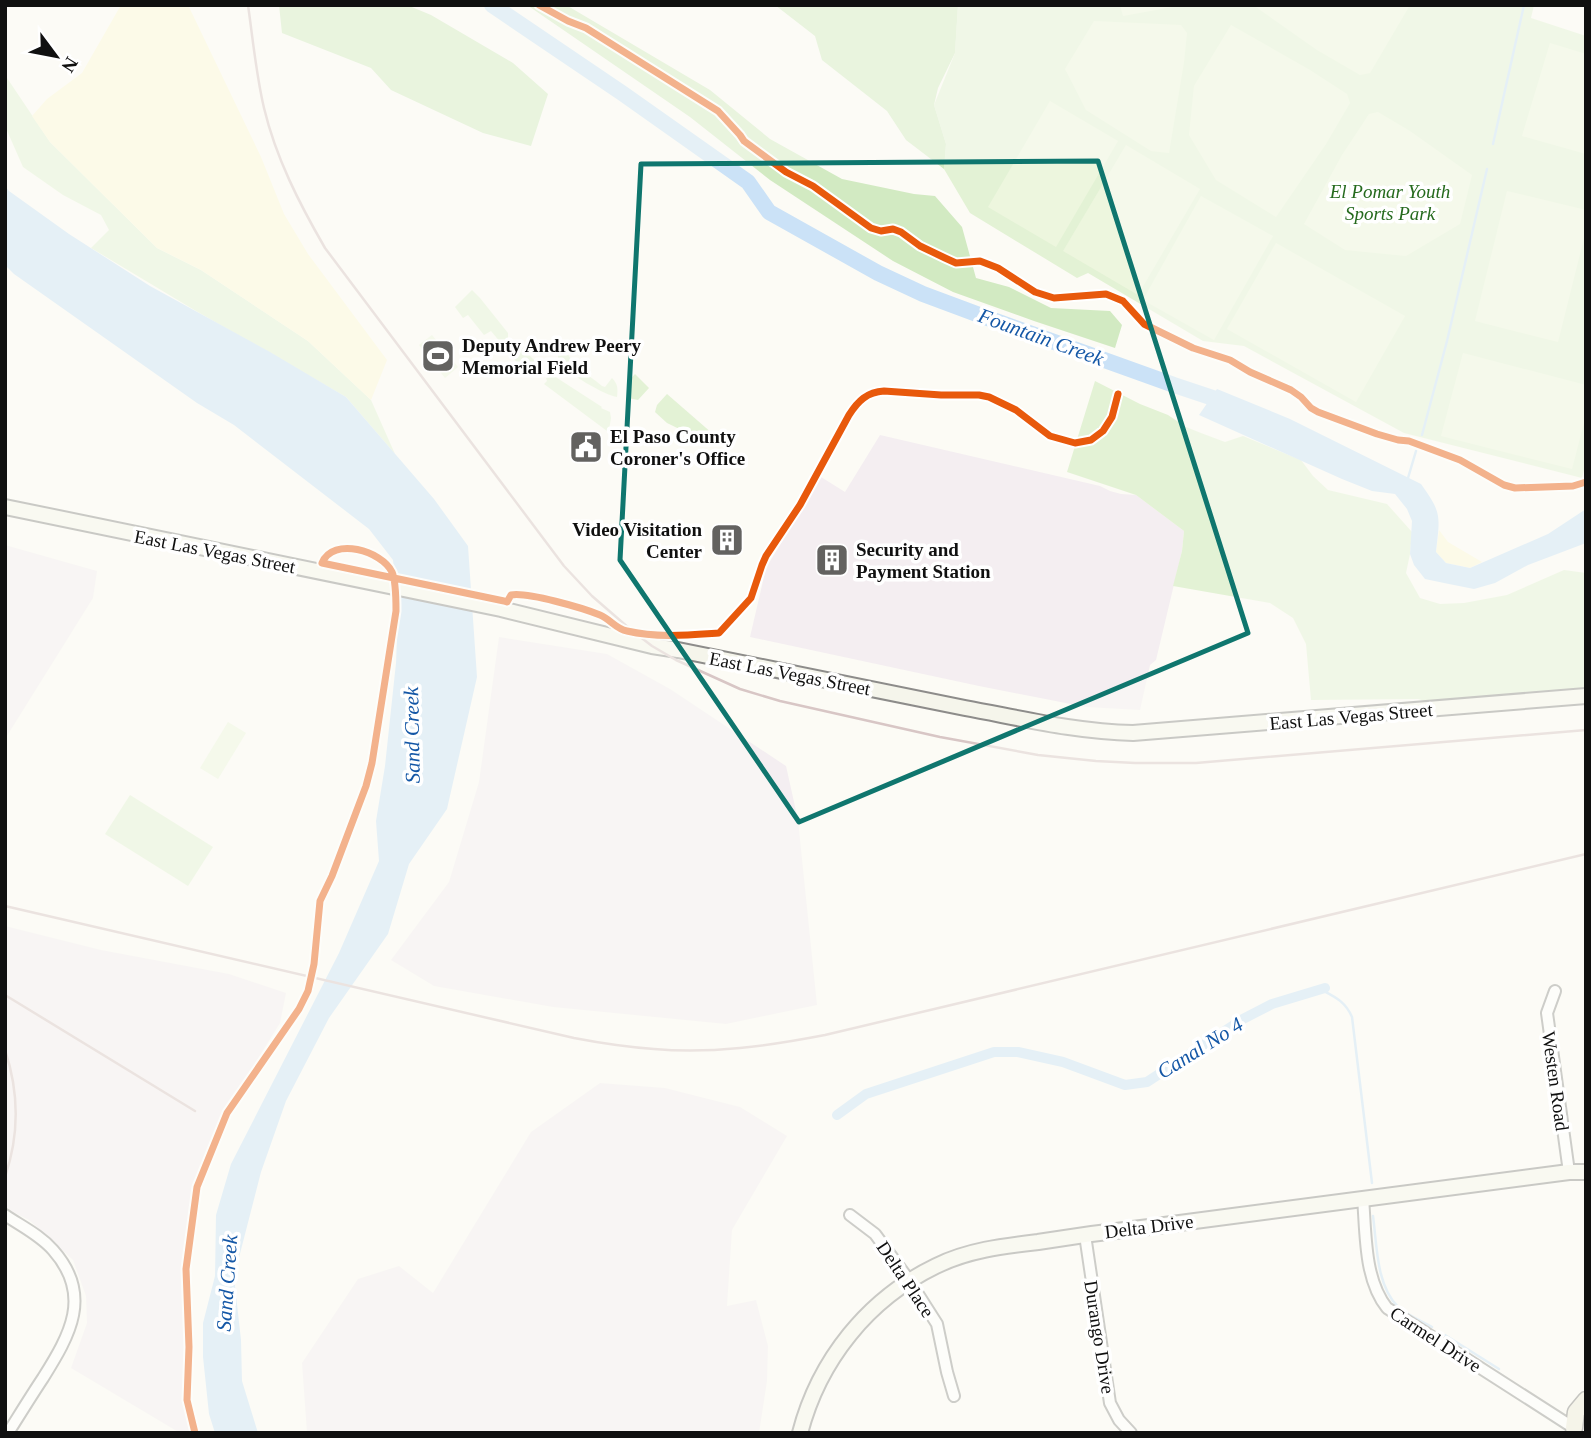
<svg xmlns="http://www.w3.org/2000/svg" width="1591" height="1438" font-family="'Times New Roman',serif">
<rect width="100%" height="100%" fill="#fcfbf5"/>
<!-- industrial -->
<g fill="#f4eef1">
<path d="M880,435L1100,486L1110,491L1121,494L1136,495L1184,531L1182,551L1156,660L1150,665L1140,710L1086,707L979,686L750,637L766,568L821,477L845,492Z"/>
<path d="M5,545L97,571L93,598L5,739Z"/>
<path d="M499,637L607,654L670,689L786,766L798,820L817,1005L726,1024L553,1007L434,986L391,960L449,882L479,782Z"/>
<path d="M5,926L101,950L229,974L286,993L280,1023L230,1104L216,1134L203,1171L189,1284L185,1343L193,1411L190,1433H180L71,1368L87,1323L86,1296L73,1260L29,1220L5,1208Z"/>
<path d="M600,1083L665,1088L740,1107L787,1136L732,1230L727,1306L756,1300L768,1346L767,1381L759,1433H307L302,1363L358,1279L399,1266L433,1293L531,1132Z"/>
</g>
<!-- green -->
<g fill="#e3f2d5">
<path d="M958,5H1534L1531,18L1586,36V463L1582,478L1404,433L1244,346L1203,341L1088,273L1077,278L970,213L944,169L946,144L934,105L955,53Z"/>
<path d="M5,75L50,142L157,248L201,270L308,341L371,400L395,454L346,397L196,311L91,248L109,230L101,215L63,195L23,167L5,126Z"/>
<path d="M472,290L480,298L508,333V338L505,342L504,341L501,343L491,331L484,335L468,315L463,318L455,307Z"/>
<path d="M517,347L523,349L538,364V371L534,376H530L510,355L511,351Z"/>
<path d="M565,347C570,365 588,374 602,386L605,387L612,378C618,384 618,389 617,397C606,396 565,372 559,362C558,360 558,358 558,356Z"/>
<path d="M635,374L649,388L638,400L628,398V382Z"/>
<path d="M554,376L602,407L601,408L610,412L611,418L609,430L607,431L544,384L547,381L546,378Z"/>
<path d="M1095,381L1140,404L1168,415L1186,427L1201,433L1225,442L1243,436L1301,460L1313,476L1328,490L1387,504L1412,532L1410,554L1406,573L1420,598L1440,604L1464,603L1507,595L1564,570L1586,573V693L1452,708L1418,699L1311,700L1306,644L1293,618L1270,603L1173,586L1182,551L1184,531L1136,495L1067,472Z"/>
<path d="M667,394L713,434L706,442L667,423L655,412L657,405Z"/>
<path d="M130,795L213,847L188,886L105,834Z"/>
</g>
<!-- forest -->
<g fill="#d2eac2">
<path d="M279,5H407L431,15L513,63L548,94L531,146L483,133L391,90L371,68L282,33Z"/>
<path d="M527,5H566L710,90L770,139L842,179L914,194L935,196L962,227L976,278L1009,287L1051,308L1110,311L1122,325L1115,348L1034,321L953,292L893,261L770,180L690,117Z"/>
<path d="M775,5H958L955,53L938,88L934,105L946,144L944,169L906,140L887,111L822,60L815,36Z"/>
</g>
<!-- sand -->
<g fill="#fcf8d7">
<path d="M121,5H188L261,157L284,214L308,254L387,360L371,400L308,341L201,270L157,248L50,142L32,116L47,99L82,73Z"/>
<path d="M1439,530L1448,542L1482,562L1470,568L1456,565L1446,563L1436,552Z"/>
</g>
<!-- pitch -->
<g fill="#edf6de">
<path d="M1120,5H1183L1123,16Z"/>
<path d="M1253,5H1410L1370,73L1360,75L1317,50Z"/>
<path d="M1094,21L1181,25L1187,33L1184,62L1169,153L1151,151L1086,110L1065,69Z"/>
<path d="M1231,25L1310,70L1347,94L1350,103L1326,144L1276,217L1216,180L1189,135L1194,86Z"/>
<path d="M1550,43L1586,54V154L1522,136Z"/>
<path d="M1050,101L1118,141L1056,247L988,207Z"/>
<path d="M1378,112L1410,131L1472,175L1460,224L1406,256L1345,250L1304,224L1342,155L1369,114Z"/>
<path d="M1126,145L1200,189L1138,295L1063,251Z"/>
<path d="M1507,191L1586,210V230L1558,342L1475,321Z"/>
<path d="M1201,196L1273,236L1214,340L1143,300Z"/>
<path d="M1276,243L1405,316L1356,402L1227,329Z"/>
<path d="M432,335L458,367L445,378L419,345Z"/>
<path d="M1463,353L1586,385V415L1572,469L1441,436Z"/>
<path d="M228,722L246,733L218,779L200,768Z"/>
</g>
<!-- water -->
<g fill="#cbe2f7">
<path d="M5,186L9,191L69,234L150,286L270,352L346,397L434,499L468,546L477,677L447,809L409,864L388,934L329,1018L286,1101L261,1172L234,1277L241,1340L242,1381L258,1433H215L209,1414L203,1357V1323L215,1276L216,1215L231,1164L339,953L379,861L376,821L385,766L396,663L398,612L393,560L369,529L234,425L197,403L14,274L5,265Z"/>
<path d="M1217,389L1290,419L1421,484C1442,513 1440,516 1436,552L1446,563L1470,568L1548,534L1586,509V543L1528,565L1495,583L1474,589L1444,583L1425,579L1414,565L1410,554L1412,521L1407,509L1395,494L1372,491L1342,479L1199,415Z"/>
</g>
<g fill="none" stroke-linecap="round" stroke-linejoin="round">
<!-- stream -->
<g stroke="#cbe2f7" stroke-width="2.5">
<path d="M1493,144L1524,5"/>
<path d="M1422,435L1447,341L1487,169"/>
<path d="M1408,478L1416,451"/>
<path d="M1320,989C1335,997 1345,1001 1352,1017L1372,1183"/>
<path d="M1373,1216C1377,1245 1376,1285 1398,1307C1407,1315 1421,1321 1432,1327"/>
<path d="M1445,1335L1499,1369"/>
</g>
<!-- canal -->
<path stroke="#cbe2f7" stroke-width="10" d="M837,1115L866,1094L994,1052H1018L1063,1062L1125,1085L1147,1082L1243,1019L1272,1004L1325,988"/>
<!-- river -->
<path stroke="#cbe2f7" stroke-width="16" d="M492,5L622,93L748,182L769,212L878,273L923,294L982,316L1174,385L1231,404"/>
<defs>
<g id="street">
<path d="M1555,991L1547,1013L1569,1172"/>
<path d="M1363,1198C1366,1234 1364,1279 1387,1308L1574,1428"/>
<path d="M5,1215C21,1226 40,1235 53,1250C93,1295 70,1335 43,1378C31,1396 20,1414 8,1433"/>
<path d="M850,1215L875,1234L909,1280L937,1324L947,1372L954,1396"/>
<path d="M1085,1235L1110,1403L1119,1420L1131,1433"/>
</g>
<g id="secondary">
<path d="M5,507L501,609L652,646L678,650C773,670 869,689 965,708C1020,718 1076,732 1133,733L1586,696"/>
<path d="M800,1433C819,1360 868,1299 936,1266C968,1250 1004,1246 1038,1242C1075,1236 1112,1231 1149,1227C1289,1208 1429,1190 1569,1172H1586"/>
</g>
<path id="primary" d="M1574,1428L1576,1412L1586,1400"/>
</defs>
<!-- street casing -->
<use href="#street" stroke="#969693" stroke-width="14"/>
<!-- secondary casing -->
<use href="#secondary" stroke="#8d8c8a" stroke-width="18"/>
<!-- primary casing -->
<use href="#primary" stroke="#848380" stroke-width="19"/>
<!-- street -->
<use href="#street" stroke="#fffefe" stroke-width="10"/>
<!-- secondary -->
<use href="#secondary" stroke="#f5f5eb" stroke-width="14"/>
<!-- primary -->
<use href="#primary" stroke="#edeada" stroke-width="16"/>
<!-- rail -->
<g stroke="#d8c6c5" stroke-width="2.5">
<path d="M248,5C253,40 256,74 264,108C276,158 299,203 325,248L564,566L592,596L630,629L652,646L676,660L740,689L780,701L940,737L1038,755L1096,761L1135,763H1196L1586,730"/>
<path d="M5,906L574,1038C600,1043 627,1047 654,1049C712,1054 768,1046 825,1035L1586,854"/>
<path d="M5,995L195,1111"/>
<path d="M5,1050C19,1092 19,1136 5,1177"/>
</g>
<defs>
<g id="cycleway">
<path d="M539,5L568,21L586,28L718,111L740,135L744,141L786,172L813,186L871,228L881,231L893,229L901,232L920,246L945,258L956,263L980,261L998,268L1035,292L1054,298L1106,294L1123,301L1144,324L1193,348L1230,360L1250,372L1291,390L1301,397L1311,408L1318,412L1377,434L1398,440L1409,441L1460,460L1504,485L1515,488L1573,486L1586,482"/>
<path d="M195,1433L187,1400L189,1347L186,1269L197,1187L227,1113L299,1009L308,991L314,964L320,901L332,876L366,786L372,763L396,611C396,601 396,581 392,572C382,551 333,536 322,563L504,601L507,602L511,595C528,592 583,608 600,615C610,619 616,629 627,631C657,638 689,635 719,633L751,598L762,565L766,556L800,505L849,415C858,401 867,392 884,391L941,395H979L989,397L1016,410L1050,436L1075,443L1091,440L1103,431L1112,417L1118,394"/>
</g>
</defs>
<!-- cycleway casing -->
<use href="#cycleway" stroke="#fff" stroke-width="11"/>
<!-- cycleway -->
<use href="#cycleway" stroke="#e8590c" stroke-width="7"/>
</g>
<!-- marked area -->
<path d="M0 0H1591V1438H0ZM1098,161L1248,633L799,822L620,560L641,164Z" fill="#fcfbf5" fill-opacity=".55" fill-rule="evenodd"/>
<path fill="none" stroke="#0f766e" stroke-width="5" stroke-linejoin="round" d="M1098,161L1248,633L799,822L620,560L641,164Z"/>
<!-- icons -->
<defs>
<symbol id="stadium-square" viewBox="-11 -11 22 22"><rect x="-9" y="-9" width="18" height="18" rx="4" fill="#636260" stroke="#fff"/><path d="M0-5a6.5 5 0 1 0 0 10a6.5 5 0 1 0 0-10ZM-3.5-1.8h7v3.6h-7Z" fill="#fff"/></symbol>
<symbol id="civic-square" viewBox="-11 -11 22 22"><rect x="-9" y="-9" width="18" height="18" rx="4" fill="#636260" stroke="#fff"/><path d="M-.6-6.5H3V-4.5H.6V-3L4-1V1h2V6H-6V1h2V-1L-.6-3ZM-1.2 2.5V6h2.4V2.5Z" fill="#fff"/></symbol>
<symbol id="building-square" viewBox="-11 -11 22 22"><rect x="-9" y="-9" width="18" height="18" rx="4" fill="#636260" stroke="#fff"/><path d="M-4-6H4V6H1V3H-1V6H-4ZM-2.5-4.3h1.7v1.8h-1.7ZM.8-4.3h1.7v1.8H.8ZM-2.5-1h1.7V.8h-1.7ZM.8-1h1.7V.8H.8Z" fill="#fff"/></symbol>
</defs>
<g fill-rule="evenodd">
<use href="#stadium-square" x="419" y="337" width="38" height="38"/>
<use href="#civic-square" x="567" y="428" width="38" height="38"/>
<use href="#building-square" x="708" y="521" width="38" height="38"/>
<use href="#building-square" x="813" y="541" width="38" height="38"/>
</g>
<g text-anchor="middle" stroke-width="7" stroke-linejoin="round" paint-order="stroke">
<!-- park labels -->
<g font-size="19" font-style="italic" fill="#256a1d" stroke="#fff">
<text x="1390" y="198">El Pomar Youth<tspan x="1390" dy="22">Sports Park</tspan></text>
</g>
<!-- poi labels -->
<g font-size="19" font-weight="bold" fill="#101010" stroke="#fff" text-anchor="start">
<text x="462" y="352">Deputy Andrew Peery<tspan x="462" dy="22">Memorial Field</tspan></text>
<text x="610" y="443">El Paso County<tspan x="610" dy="22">Coroner's Office</tspan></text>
<text x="702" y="536" text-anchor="end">Video Visitation<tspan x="702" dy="22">Center</tspan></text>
<text x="856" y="556">Security and<tspan x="856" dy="22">Payment Station</tspan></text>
</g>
<!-- street labels -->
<g font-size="19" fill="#101010" stroke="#fff">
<text transform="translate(215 551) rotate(11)" y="7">East Las Vegas Street</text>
<text transform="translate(790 673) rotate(11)" y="7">East Las Vegas Street</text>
<text transform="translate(1351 716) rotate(-5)" y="7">East Las Vegas Street</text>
<text transform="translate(1556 1081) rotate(82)" y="7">Westen Road</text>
<text transform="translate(1149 1226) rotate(-7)" y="7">Delta Drive</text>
<text transform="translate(906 1279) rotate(56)" y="7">Delta Place</text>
<text transform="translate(1100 1337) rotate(81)" y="7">Durango Drive</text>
<text transform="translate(1436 1339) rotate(33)" y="7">Carmel Drive</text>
</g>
<!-- water labels -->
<g font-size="21" font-style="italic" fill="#1457a6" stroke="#fff">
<text transform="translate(1041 337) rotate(20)" y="7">Fountain Creek</text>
<text transform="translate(412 735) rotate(-91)" y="7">Sand Creek</text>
<text transform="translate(1200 1048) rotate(-32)" y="7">Canal No 4</text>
<text transform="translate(227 1283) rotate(-86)" y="7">Sand Creek</text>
</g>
</g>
<!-- border -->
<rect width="1591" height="1438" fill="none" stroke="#101010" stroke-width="14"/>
<!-- north arrow -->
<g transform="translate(56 56) rotate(122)" stroke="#ffffff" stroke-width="5" paint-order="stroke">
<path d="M0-5L12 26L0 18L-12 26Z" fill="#101010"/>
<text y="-10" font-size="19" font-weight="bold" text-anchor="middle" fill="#101010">N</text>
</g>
</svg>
